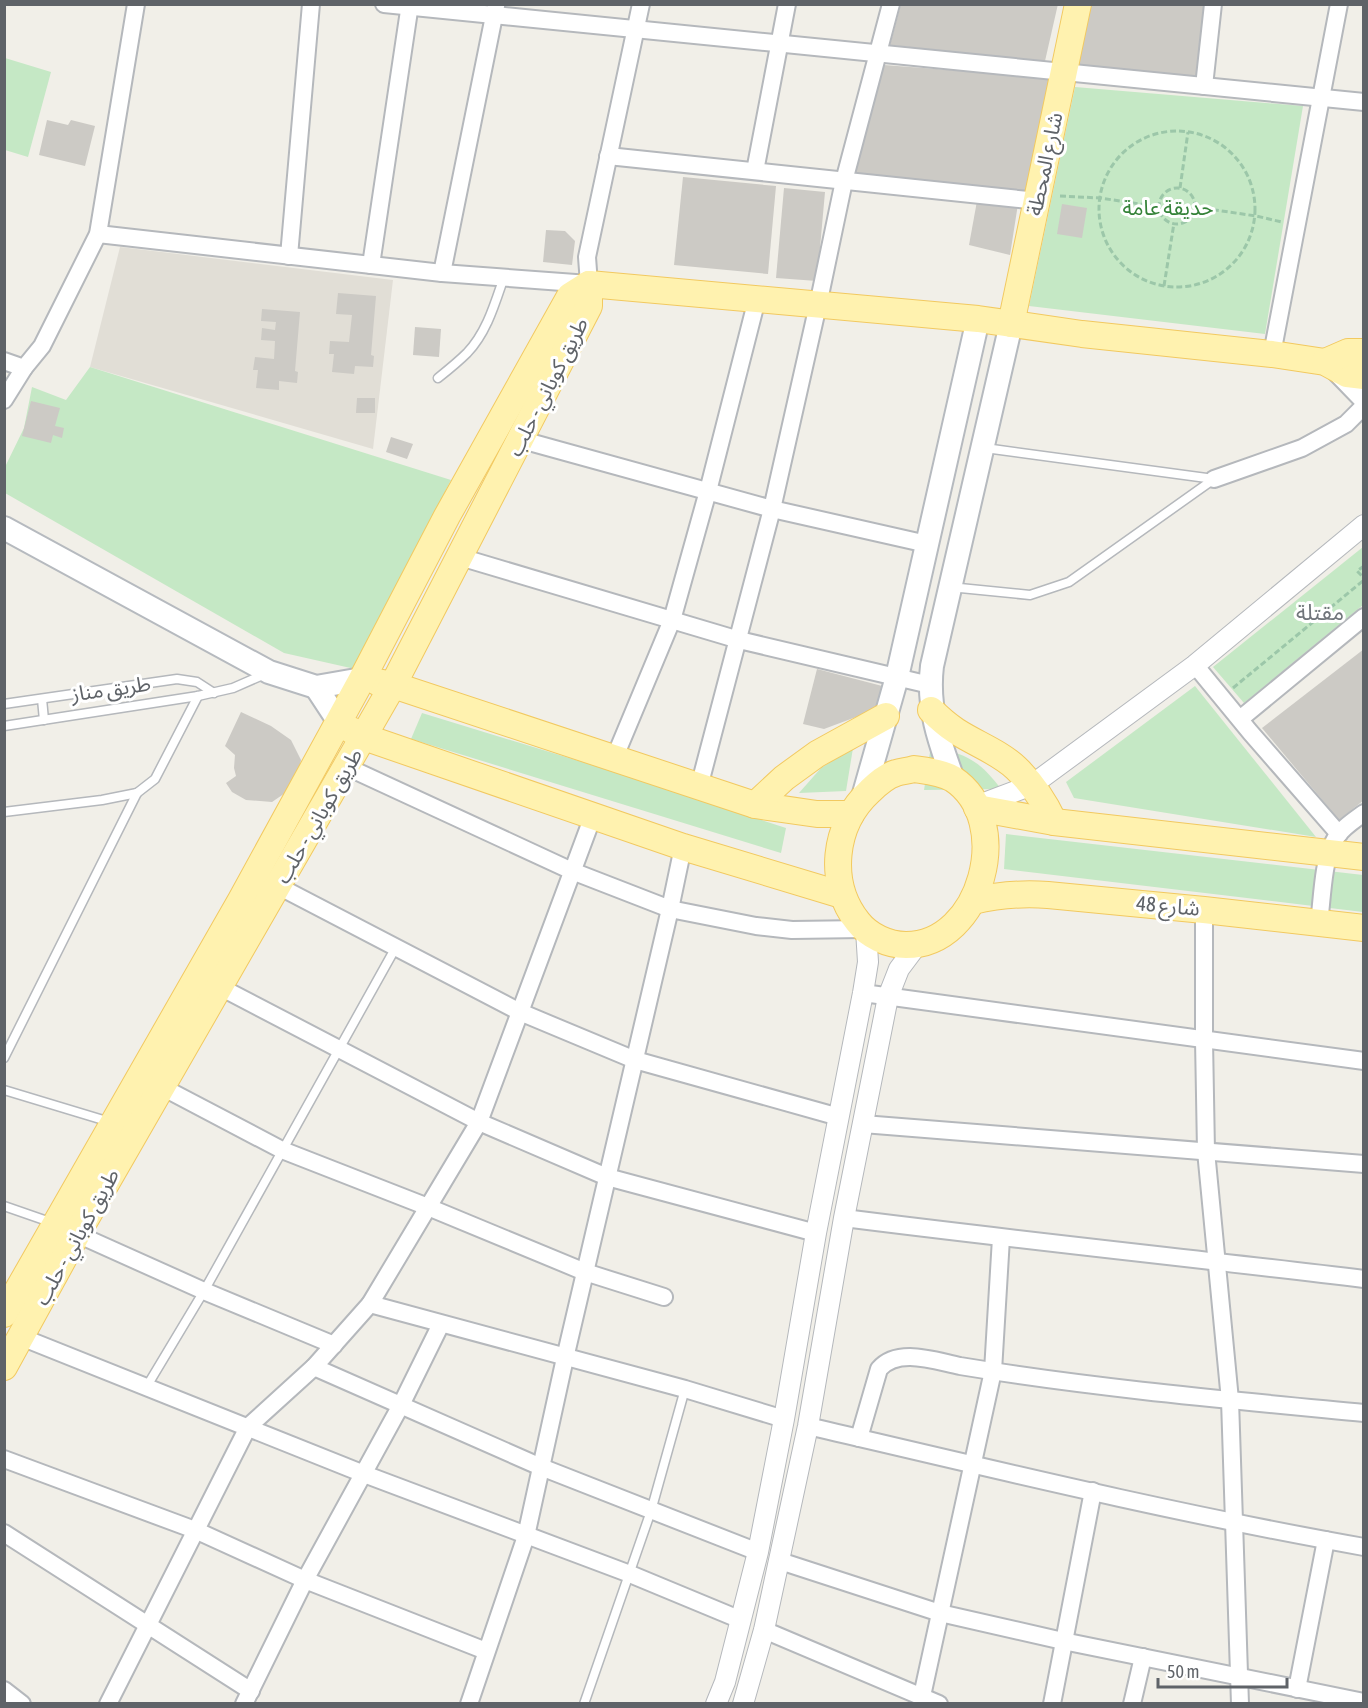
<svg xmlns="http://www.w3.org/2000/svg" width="1368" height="1708" font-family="'Asap Condensed','Noto Sans Arabic',sans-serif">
<rect width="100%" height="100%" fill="#f1efe8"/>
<!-- education -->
<path fill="#e1ded6" d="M120,247L393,280L373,449L90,367Z"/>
<!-- green -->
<g fill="#c5e8c5">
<path d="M5,58L51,72L28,157L5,150Z"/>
<path d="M1075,87L1303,106L1265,334L1029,306Z"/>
<path d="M90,367L451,480L355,669L284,653L5,493V467L24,428L32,387L66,400Z"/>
<path d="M1363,547V605L1244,703L1213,667Z"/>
<path d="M1195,686L1316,837L1074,798L1066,782Z"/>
<path d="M422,713L615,772L786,828L781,853L411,739Z"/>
<path d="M931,746C967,755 978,759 1001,789L924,790Z"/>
<path d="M853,748L846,791L799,793L821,768Z"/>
<path d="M1006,834L1363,875V912L1004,869Z"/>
</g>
<!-- building -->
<g fill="#cccac5">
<path d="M901,4H1058L1045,61L890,45Z"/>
<path d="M1091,4H1208L1196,77L1077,66Z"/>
<path d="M884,65L1052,78L1034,192L851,176Z"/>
<path d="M47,120L68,125L71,120L95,126L85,166L39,155Z"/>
<path d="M683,177L776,186L768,274L674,265Z"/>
<path d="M784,188L825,192L817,281L776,278Z"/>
<path d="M977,201L1018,204L1010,255L969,245Z"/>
<path d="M1062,204L1087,208L1082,238L1057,234Z"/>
<path d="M546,230L565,231L575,241L572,265L543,262Z"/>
<path d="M338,293L376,296L371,355L374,356L373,367L355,366L354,374L332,372L334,354H329L330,341L349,342L352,315L336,314Z"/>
<path d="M262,309L300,312L295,371L298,372L297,383L279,381V390L256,388L258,370H253L255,357L274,359L275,341L261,340L262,328L275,330L276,322L261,321Z"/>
<path d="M415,327L441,329L439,357L413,355Z"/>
<path d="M357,398H375V413H356Z"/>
<path d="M31,401L60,408L55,426L64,428L62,438L53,435L51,443L22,436Z"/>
<path d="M391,437L413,444L407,459L386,452Z"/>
<path d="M1364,649V800L1339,820L1262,728Z"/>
<path d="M817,669L886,687L881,713L856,717L824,729L803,724Z"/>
<path d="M241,712L271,726L291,740L301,760L298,776L291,789L272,802L246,800L232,792L226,783L236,776L234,768L235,755L225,746Z"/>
</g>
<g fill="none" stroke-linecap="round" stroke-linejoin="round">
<defs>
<g id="service">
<path d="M438,378C448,370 458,362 467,353C487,332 495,303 504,277"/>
<path d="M950,587L1030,595L1069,582L1214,479L985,448"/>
<path d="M42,699L44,720"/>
<path d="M4,704L177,679L197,682L214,693"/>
<path d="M4,726L198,696L233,688L265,674"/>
<path d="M4,812L102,800L137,793L155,779L198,696"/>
<path d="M4,1058L137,793"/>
<path d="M4,1090L110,1122"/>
<path d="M4,1206L53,1223"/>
<path d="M147,1386L204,1291L396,947"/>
<path d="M584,1704L651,1511L685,1389"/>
</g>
<g id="minor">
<path d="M384,4L1364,102"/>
<path d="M1204,86L1213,4"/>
<path d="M608,156L1038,201"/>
<path d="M755,171L787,4"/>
<path d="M98,234L442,273L589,284L587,257L641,4"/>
<path d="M289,256L311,4"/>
<path d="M371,265L410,4"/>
<path d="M442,273L496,6"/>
<path d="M1272,354L1339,4"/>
<path d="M4,361L24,368L42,346L98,234L136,4"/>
<path d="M1334,371L1364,402"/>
<path d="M4,400L24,368"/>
<path d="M522,440L772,509L927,544"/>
<path d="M1214,479L1302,448L1346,424L1364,406"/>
<path d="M460,557L739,640L930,685"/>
<path d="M1195,665L1250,732L1339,834"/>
<path d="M1240,719L1364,617"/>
<path d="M614,759L672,620L708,491L757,299"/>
<path d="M347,767L572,871L670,909L756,926L792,930L864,929"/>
<path d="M699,787L772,509L818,305L844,181L891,4"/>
<path d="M278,886L520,1012L635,1060L839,1117"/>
<path d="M1204,910V1040L1206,1151L1230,1400L1240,1704"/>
<path d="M1319,923C1322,901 1323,861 1333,843C1339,830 1353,821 1364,813"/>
<path d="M220,987L479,1122L607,1177L816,1233"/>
<path d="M863,993L1364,1061"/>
<path d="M162,1087L282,1150L428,1207L585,1272L664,1297"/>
<path d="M863,1124L1364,1164"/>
<path d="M844,1218C1017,1240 1190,1258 1364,1279"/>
<path d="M77,1234L204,1291L334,1345"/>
<path d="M370,1304L685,1389L784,1419"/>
<path d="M21,1337L364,1474L630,1574L741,1620"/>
<path d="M314,1367L541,1467L758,1552"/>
<path d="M808,1426C992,1469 1177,1514 1364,1547"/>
<path d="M859,1438L879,1369C898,1347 935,1361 960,1366C1093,1388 1229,1400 1364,1413"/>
<path d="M4,1459L195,1530L305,1580L486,1651"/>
<path d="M4,1533L251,1691"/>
<path d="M780,1561L940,1613L1063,1641L1364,1702"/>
<path d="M764,1630L939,1704"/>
<path d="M1297,1689L1326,1540"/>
<path d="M4,1690L22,1704"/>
<path d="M922,1696L993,1371L1001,1238"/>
<path d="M108,1704L248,1427L314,1367L370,1304L479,1122L593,816"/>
<path d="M244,1704L305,1580L401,1405L441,1324"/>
<path d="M469,1704L526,1536L565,1358L670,909L683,847"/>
<path d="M1052,1704L1093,1491"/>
<path d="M1132,1704L1143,1657"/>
</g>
<g id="tertiary">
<path d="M976,806L1032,785L1195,665L1364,525"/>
<path d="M716,1704L725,1682L758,1552L784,1419L816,1233L863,993L868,962L866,930"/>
<path d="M743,1704L764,1630L808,1426L844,1218L888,997L899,969L917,945"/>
</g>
<g id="secondary">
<path d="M4,528L269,672L316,687L362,679"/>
<path d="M316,687L339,722"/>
<path d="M953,779C939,741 927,707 932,666L1011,324"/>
<path d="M863,797L897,677L978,319"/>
</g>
<g id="primary">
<path d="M589,284L978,319L1082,334L1272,354L1325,362L1347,374L1364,376"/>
<path d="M1011,324L1078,4"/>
<path d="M1325,362L1348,352H1364"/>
<path d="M377,682L393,685L755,805L817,814H851"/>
<path d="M931,710C939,718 947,725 956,731C976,744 999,752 1016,768C1033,784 1044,801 1054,822"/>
<path d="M351,730L364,737L683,847L842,895"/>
<path d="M914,769C927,771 941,772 953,779C1015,820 982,945 906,945C888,945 869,936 858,922C827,883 833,825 870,791C877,784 886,776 896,773C902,771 908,771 914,769Z"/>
<path d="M755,805L784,778L817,754L886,716"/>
<path d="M977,808L1054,822L1364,857"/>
<path d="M973,901C998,895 1022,893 1048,895L1204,910L1364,928"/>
<path d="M4,1314L241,900L362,679L447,516L570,296L589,284"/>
<path d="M4,1367L77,1234L393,685L589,306V284"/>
</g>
</defs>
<!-- service casing -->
<use href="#service" stroke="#b5b8bc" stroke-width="11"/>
<!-- minor casing -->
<use href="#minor" stroke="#b5b8bc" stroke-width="20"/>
<!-- tertiary casing -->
<use href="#tertiary" stroke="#b5b8bc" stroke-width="22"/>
<!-- secondary casing -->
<use href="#secondary" stroke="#b6babf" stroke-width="26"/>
<!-- primary casing -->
<use href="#primary" stroke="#f2c960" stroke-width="28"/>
<!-- path -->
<g stroke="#9cc7a9" stroke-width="3" stroke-dasharray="6 3" stroke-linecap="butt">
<circle cx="1177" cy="209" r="78"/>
<circle cx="1177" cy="206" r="18"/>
<path d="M1180,188L1188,132"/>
<path d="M1060,196L1100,198L1160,207"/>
<path d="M1195,207L1256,216L1282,222"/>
<path d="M1164,286L1174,223"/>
<path d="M1364,566L1357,571L1364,578"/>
<path d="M1233,688L1364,580"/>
</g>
<!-- service -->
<use href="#service" stroke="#fff" stroke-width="8"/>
<!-- minor -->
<use href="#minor" stroke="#fff" stroke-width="16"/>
<!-- tertiary -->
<use href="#tertiary" stroke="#fff" stroke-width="20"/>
<!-- secondary -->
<use href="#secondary" stroke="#fff" stroke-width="22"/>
<!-- primary -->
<use href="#primary" stroke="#fff2af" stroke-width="26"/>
</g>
<g text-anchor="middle" stroke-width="6" stroke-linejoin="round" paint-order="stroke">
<!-- street labels -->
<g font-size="21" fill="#5f6368" stroke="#fff">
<text transform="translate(1045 164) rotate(-78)" y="7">شارع المحطة</text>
<text transform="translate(548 387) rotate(-63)" y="7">طريق كوباني - حلب</text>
<text transform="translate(111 689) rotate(-8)" y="7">طريق مناز</text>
<text transform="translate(319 816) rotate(-60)" y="7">طريق كوباني - حلب</text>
<text transform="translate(1168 906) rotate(5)" y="7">48 شارع</text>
<text transform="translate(77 1237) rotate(-61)" y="7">طريق كوباني - حلب</text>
</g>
<!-- park labels -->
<g font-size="21" fill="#348238" stroke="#fff">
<text x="1168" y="215">حديقة عامة</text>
</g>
<!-- neighbourhood labels -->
<g font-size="22" fill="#70757a" stroke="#fff">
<text x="1320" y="620">مقتلة</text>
</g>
</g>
<!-- border -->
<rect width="1368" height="1708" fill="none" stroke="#5f6368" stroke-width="12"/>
<!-- scale -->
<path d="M1158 1678v9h129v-9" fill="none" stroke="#5f6368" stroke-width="3"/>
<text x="1167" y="1678" font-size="18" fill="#5f6368" stroke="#ffffff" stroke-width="4.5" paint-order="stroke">50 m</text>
</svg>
